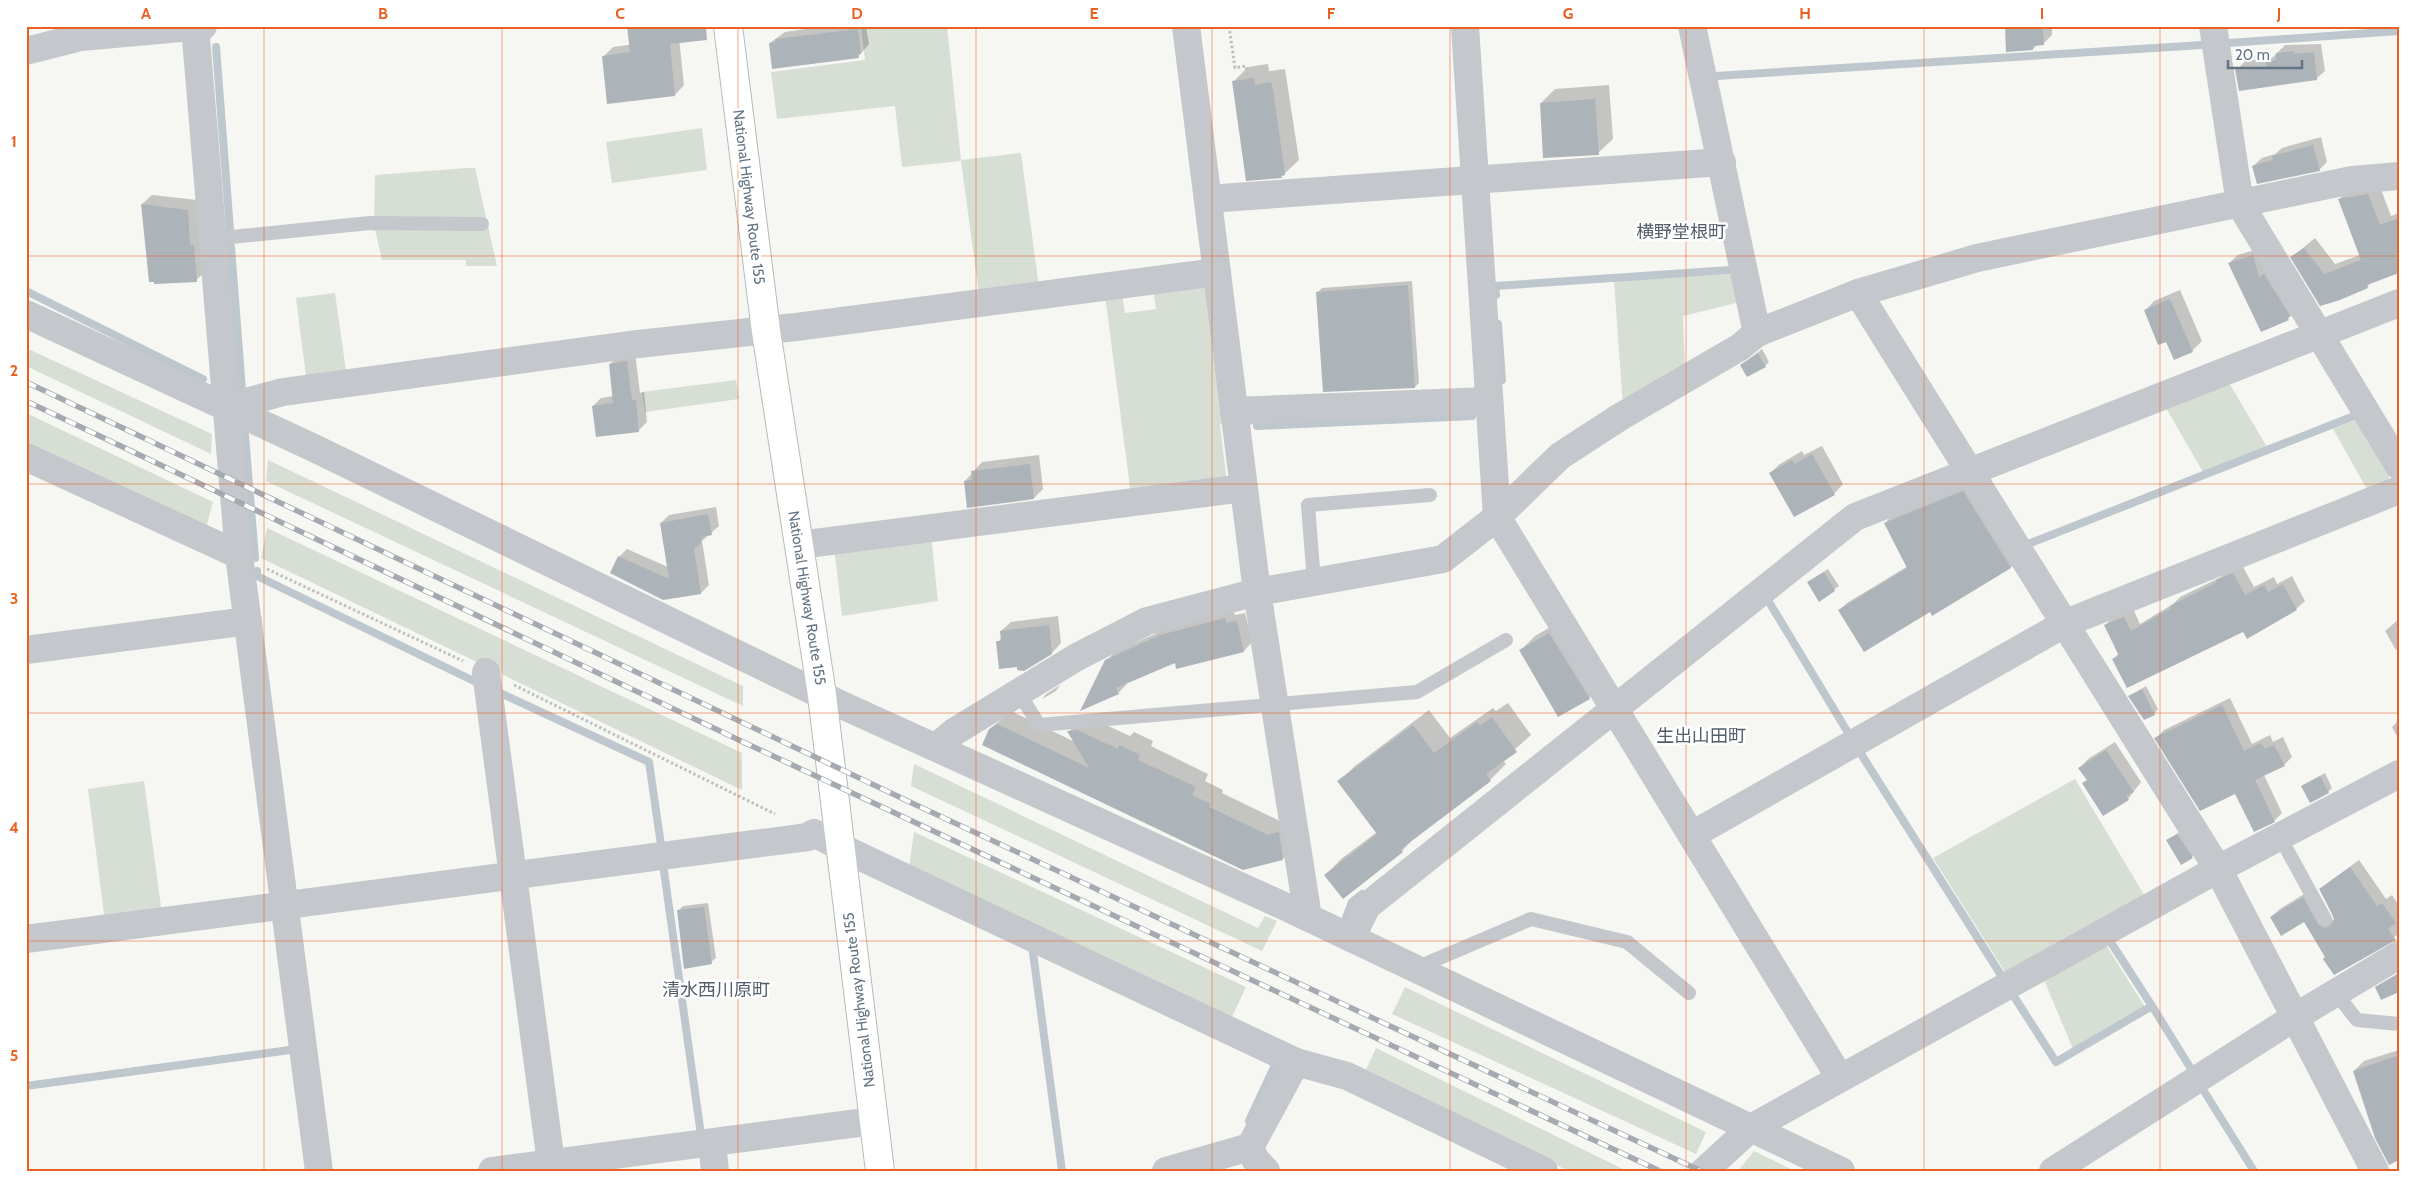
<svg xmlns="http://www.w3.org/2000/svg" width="2425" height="1197" font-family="Cabin,'Noto Sans JP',sans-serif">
<rect width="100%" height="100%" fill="#f6f7f3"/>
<!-- green -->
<g fill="#d7ded4">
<path d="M861,26H947L961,160L1021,153L1039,287L979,294L961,161L902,167L895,106L777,119L771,72L865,60Z"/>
<path d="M702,128L707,170L612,183L606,142Z"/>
<path d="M467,168H475L497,266H466V260H382L374,225L375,175Z"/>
<path d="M1733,274L1740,302L1683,316L1685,372L1623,407L1614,281Z"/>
<path d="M1198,283L1209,288L1225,423L1220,424L1227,483L1131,495L1105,295L1122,293L1125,313L1156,309L1153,289Z"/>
<path d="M335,293L347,378L307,384L296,298Z"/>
<path d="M26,348L212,434L211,454L26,366Z"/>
<path d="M736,380L739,399L645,412L642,392Z"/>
<path d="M2229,383L2267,447L2203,472L2166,408Z"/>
<path d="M26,413L213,502L206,528L26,446Z"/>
<path d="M2356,420L2389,476L2388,483L2368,491L2333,429Z"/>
<path d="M268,460L743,686V706L266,481Z"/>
<path d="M267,528L742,753V790L261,558Z"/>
<path d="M931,535L938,601L842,616L834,546Z"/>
<path d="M914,764L1258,928L1265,916L1277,921L1262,951L911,786Z"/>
<path d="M2075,779L2146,898L2007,975L1933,858Z"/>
<path d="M144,781L162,914L105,922L88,789Z"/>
<path d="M914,832L1246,987L1230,1021L909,868Z"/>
<path d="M2106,945L2145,1007L2073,1049L2044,980Z"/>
<path d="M1405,987L1706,1132L1696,1154L1392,1014Z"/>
<path d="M1376,1048L1627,1171H1569L1363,1076Z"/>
<path d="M1754,1151L1795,1171H1738Z"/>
</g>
<!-- shadow -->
<g fill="#0003">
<path d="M826,26H866L869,44L858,57L770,43L785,32Z"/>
<path d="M2007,26H2052V35L2043,44H2038L2033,49Z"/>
<path d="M679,38L684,85L675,95L609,102L604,56L613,47Z"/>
<path d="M2321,44L2325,71L2316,79L2237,70L2245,61L2272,58L2285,45Z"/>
<path d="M1268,64L1269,71L1285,69L1299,160L1281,177L1247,179L1234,81L1248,67Z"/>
<path d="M1609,85L1613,139L1598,153L1541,103L1555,89Z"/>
<path d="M2321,137L2327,162L2319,170L2253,166L2262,158L2275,154L2282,148Z"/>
<path d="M2379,184L2391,216L2399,213V271L2372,281L2367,287L2321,305L2292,257L2315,238L2335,264L2360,255L2339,199L2350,189Z"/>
<path d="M152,195L197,200L206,271L196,280L150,281L142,204Z"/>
<path d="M2261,248L2296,310L2288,319L2229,263L2238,255Z"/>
<path d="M1412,281L1419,383L1415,387L1318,292L1322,288Z"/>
<path d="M2180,290L2202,341L2192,351L2167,340L2145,311L2154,301Z"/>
<path d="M1762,349L1769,362L1765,366L1742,365Z"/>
<path d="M635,353L640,393L644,392L647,422L639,430L593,406L601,398L613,396L610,364L618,356Z"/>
<path d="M1822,446L1843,484L1834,494L1770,473L1780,464L1802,451L1804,455Z"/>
<path d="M1039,455L1043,489L1034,498L965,481L982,462Z"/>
<path d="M1971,485L2018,560L2011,567L1932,614L1931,610H1840L1847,603L1908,566L1885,523L1892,516Z"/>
<path d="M716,507L719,526L702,541L709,585L701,593L611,573L619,557L627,549L668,567L661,523L669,515Z"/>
<path d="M2242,565L2254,587L2274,577L2277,584L2292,576L2305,601L2296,609L2244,630L2113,659L2119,653L2105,625L2114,616L2133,609L2140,624L2173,604L2180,597L2221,577L2226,571Z"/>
<path d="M1828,569L1839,586L1819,600L1808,582Z"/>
<path d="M1233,610L1235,615L1245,613L1252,642L1244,651L1176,661L1126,682L1127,684L1118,693L1082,709L1106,661L1115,652L1181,622Z"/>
<path d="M1058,616L1061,643L1052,653L998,642L1002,637L1001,631L1011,622Z"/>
<path d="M1564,619L1603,683L1589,698L1521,650L1535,636Z"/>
<path d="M2399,619V648L2396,650L2385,631Z"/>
<path d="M1060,685L1056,691L1042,699L1046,694Z"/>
<path d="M2146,686L2158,709L2154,714L2130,696Z"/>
<path d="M2230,698L2252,744L2270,735L2273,742L2283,737L2292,757L2284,765L2264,775L2282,813L2274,821L2156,738L2164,730Z"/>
<path d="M1508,703L1531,735L1503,760L1506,764L1490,780L1417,835L1402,851L1326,875L1341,859L1377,832L1339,782L1355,766L1429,710L1450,738L1493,708L1496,711Z"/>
<path d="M1011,711L1075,742L1069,732L1082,718H1091L1130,736L1134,732L1153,741L1151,746L1208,774L1205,781L1223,790L1222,793L1282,822L1296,845L1283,859L990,729Z"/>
<path d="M2399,720V740L2392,727Z"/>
<path d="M2115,742L2141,782L2128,799L2088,779L2080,768L2088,759Z"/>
<path d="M2325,773L2332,788L2328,792L2303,786Z"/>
<path d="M2182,830L2196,852L2192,857L2168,840Z"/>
<path d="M2359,860L2386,899L2392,895L2399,906L2397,920L2399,934L2335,974L2305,921L2271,917L2280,909L2312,889L2326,915L2335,921L2320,889Z"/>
<path d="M708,903L716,958L711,962L678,911L683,906Z"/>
<path d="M2399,1050V1162L2354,1071L2364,1061Z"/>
</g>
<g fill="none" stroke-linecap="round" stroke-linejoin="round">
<!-- stream -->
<g stroke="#bdc7cd" stroke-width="8">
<path d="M2228,43L2399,31"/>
<path d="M216,47L230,230"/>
<path d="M1716,76L2202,45"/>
<path d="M231,247L242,390"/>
<path d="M26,291L203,379"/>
<path d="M1496,295L1495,286L1730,270"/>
<path d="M1498,324L1502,380"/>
<path d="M1257,426L1472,416"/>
<path d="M245,435L255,558"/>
<path d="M2028,544L2354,416"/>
<path d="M257,571V576L478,683"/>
<path d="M1766,597L1850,736"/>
<path d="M500,693L649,762L661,845"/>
<path d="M1861,754L2001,975"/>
<path d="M668,864H663L701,1135"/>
<path d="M1346,918L1352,902L1362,894"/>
<path d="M2110,941L2152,1006"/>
<path d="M1032,945L1062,1171"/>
<path d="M2015,998L2056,1062L2152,1006L2193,1072"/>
<path d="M26,1086L297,1049"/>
<path d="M2202,1088L2254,1171"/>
<path d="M1249,1121L1276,1063L1272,1061"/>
</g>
</g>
<!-- building -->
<g fill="#acb3b9">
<path d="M627,26H706L707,40L670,44L675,96L607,104L602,56L630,52Z"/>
<path d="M2005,26H2043L2044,45L2033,46V50L2006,52Z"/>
<path d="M858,29L861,54H858L859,58L772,69L769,43L775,42V39Z"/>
<path d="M2294,51V54L2314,52L2317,80L2239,91L2235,69L2267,66L2266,62L2276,60V53Z"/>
<path d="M1254,78L1255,85L1271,82L1273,89L1285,175L1281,176L1282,178L1246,181L1232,81Z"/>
<path d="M1595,99L1599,155L1543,158L1540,103Z"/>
<path d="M2313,145L2320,171L2257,184L2252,166L2273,160L2272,156Z"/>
<path d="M2368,194L2380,225L2399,218V273L2367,285L2368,288L2340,300L2320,306L2290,257L2304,248L2324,274L2361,260L2338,199Z"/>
<path d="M141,204L188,210L190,245H194L197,282L154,284V282H149Z"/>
<path d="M2253,255L2259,277L2264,274L2290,316L2287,317L2289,320L2261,332L2228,263Z"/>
<path d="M1408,285L1415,388L1323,392L1316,292Z"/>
<path d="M2170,299L2193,352L2174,360L2166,342L2158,345L2144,310Z"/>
<path d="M1758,353L1766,367L1747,377L1740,365Z"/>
<path d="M627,361L632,400H636L639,432L596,437L592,406L613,403L609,364Z"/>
<path d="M1812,454L1835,495L1794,517L1769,473L1792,460L1795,464Z"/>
<path d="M1030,464L1034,499L967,508L964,481L972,480L971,471Z"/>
<path d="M1963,491L2011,568L1932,616L1930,612L1864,652L1838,610L1907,568L1884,523Z"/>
<path d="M708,514L712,535L702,537L700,544L694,549L701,594L663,600L610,573L618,556L669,579L660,523Z"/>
<path d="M1824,572L1835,591L1819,602L1807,582Z"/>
<path d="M2233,573L2245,595L2264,585L2268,592L2283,584L2297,610L2247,639L2243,632L2127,688L2112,659L2119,656L2104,625L2124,617L2131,631L2171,608L2170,606L2217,582L2216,580Z"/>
<path d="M1225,618L1226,623L1237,621L1244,652L1176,669L1175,663L1116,688L1119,694L1080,711L1105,660L1160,635Z"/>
<path d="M1049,625L1052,654L1024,671L1017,670V667L999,669L996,641H1001L1000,631Z"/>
<path d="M1549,633L1590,699L1558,717L1519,650Z"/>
<path d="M2142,689L2155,715L2144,720L2128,696Z"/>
<path d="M2222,705L2244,751L2261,743L2265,749L2274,745L2285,766L2255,780L2275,822L2254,832L2235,794L2200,811L2154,738Z"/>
<path d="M1492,717L1517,752L1486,774L1491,781L1401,849L1403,852L1343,899L1324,875L1377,834L1337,781L1413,725L1434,753L1477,722L1480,726Z"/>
<path d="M997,724L1089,768L1067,731L1077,730L1118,749L1119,745L1140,755L1138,760L1196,787L1192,795L1211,804L1209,807L1268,835L1279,832L1283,860L1243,870L982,745L989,729Z"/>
<path d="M2106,750L2134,792L2126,796L2129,800L2103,816L2082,783L2087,780L2078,768Z"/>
<path d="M2320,776L2329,793L2310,803L2301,786Z"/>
<path d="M2177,834L2193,858L2181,865L2166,840Z"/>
<path d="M2350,867L2377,906L2382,903L2396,923L2388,929L2396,940L2334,975L2323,959L2325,957L2304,922L2281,936L2270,917L2303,897L2318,924L2324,928L2330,926L2334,920L2333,915L2319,889Z"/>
<path d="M704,907L712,964L684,969L677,910Z"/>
<path d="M2399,973V992L2381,1000L2375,987Z"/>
<path d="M2399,1055V1160L2389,1165L2375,1138L2353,1071Z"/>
</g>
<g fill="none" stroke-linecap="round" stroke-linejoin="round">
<defs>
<path id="trunk" d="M728,26L766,331L822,695L880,1171"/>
</defs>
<!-- trunk casing -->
<use href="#trunk" stroke="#b6babd" stroke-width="30"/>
<!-- path -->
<g stroke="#bdc0c2" stroke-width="3" stroke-dasharray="2.5 2.5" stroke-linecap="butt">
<path d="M1229,26L1235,68L1246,66L1248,76"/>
<path d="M267,569L463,661"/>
<path d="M514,685L775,814"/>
</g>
<!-- service -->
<g stroke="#c4c7cb" stroke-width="14">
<path d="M212,239L370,223L482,224"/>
<path d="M1314,582L1308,505L1430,495"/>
<path d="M1019,693L1039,725L1417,692L1506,640"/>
<path d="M2280,837L2325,919"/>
<path d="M1416,968L1531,919L1627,942L1689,993"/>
<path d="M2335,992L2357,1020L2399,1024"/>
</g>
<!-- minor -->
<g stroke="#c4c7cb" stroke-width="28">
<path d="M195,26L239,555L319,1171"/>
<path d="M1186,26L1257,592L1308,917"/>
<path d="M1465,26L1497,517L1840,1078"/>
<path d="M1692,26L1757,333"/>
<path d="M2213,26L2240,204L2399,466"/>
<path d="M26,51L81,37L203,26"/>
<path d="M1208,199L1722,162"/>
<path d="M1858,293L2218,869L2375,1171"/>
<path d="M227,407L283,392L629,345L796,327L1217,272"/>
<path d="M1234,411L1489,401"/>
<path d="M26,457L239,555"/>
<path d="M799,545L1244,488"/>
<path d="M26,650L248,621"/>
<path d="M486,672L551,1163"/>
<path d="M936,747L954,732L1077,657L1147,621L1257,592L1443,559L1497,517L1560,456L1620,417L1740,347L1757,333L1858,293L1977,258L2352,180L2399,176"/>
<path d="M1692,835L2066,623L2399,490"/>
<path d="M1351,938L1367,906L1855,517L2399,303"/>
<path d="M26,939L808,837L814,833L842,848L1296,1062L1347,1076L1544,1171"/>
<path d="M712,1143L715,1171"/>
<path d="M492,1171L873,1121"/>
<path d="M1166,1171L1250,1147"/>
<path d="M1266,1171L1255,1159L1250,1147L1296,1062"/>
<path d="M1704,1171L1751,1128L2218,869L2399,774"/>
<path d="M2053,1171L2295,1017L2399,955"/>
</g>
<!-- tertiary -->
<path stroke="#c4c7cb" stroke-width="28" d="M26,314L316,449L844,706L1286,907L1841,1171"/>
<!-- trunk -->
<use href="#trunk" stroke="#fff" stroke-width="28"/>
<defs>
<g id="rail">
<path d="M26,382L914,804L1701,1171"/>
<path d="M26,401L741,741L1660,1171"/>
</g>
</defs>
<!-- rail casing -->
<use href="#rail" stroke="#a4aab0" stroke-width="5.5"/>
<!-- rail -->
<use href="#rail" stroke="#fff" stroke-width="4" stroke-dasharray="11" stroke-linecap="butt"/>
</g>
<!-- grid -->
<path fill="none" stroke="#e96021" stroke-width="1" stroke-opacity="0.55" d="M264,26V1171M502,26V1171M738,26V1171M976,26V1171M1212,26V1171M1450,26V1171M1686,26V1171M1924,26V1171M2160,26V1171M26,256H2399M26,484H2399M26,713H2399M26,941H2399"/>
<g text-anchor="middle" stroke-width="5" stroke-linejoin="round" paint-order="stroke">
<!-- street labels -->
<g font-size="15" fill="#647485" stroke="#fff">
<text transform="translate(749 197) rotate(83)" y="5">National Highway Route 155</text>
<text transform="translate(807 598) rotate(81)" y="5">National Highway Route 155</text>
<text transform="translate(859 1000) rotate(-97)" y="5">National Highway Route 155</text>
</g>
<!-- quarter labels -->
<g font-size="18" fill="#535e6a" stroke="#fff">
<text x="1681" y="238">横野堂根町</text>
<text x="1701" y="742">生出山田町</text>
<text x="716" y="996">清水西川原町</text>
</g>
</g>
<!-- border -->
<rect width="2425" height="1197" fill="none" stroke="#ffffff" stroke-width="55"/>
<!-- scale -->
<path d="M2228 60v8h74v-8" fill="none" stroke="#647485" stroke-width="2.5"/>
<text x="2235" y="60" font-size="15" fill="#647485" stroke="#ffffff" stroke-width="4" paint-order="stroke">20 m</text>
<rect x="28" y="28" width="2370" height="1142" fill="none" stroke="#e96021" stroke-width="2"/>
<g font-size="16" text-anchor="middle" font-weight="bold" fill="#e96021">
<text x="146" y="19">A</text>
<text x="383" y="19">B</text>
<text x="620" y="19">C</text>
<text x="857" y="19">D</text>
<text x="1094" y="19">E</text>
<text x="1331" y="19">F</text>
<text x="1568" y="19">G</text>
<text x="1805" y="19">H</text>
<text x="2042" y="19">I</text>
<text x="2279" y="19">J</text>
<text x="14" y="147">1</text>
<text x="14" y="376">2</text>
<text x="14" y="604">3</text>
<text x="14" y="833">4</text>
<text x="14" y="1061">5</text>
</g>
</svg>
